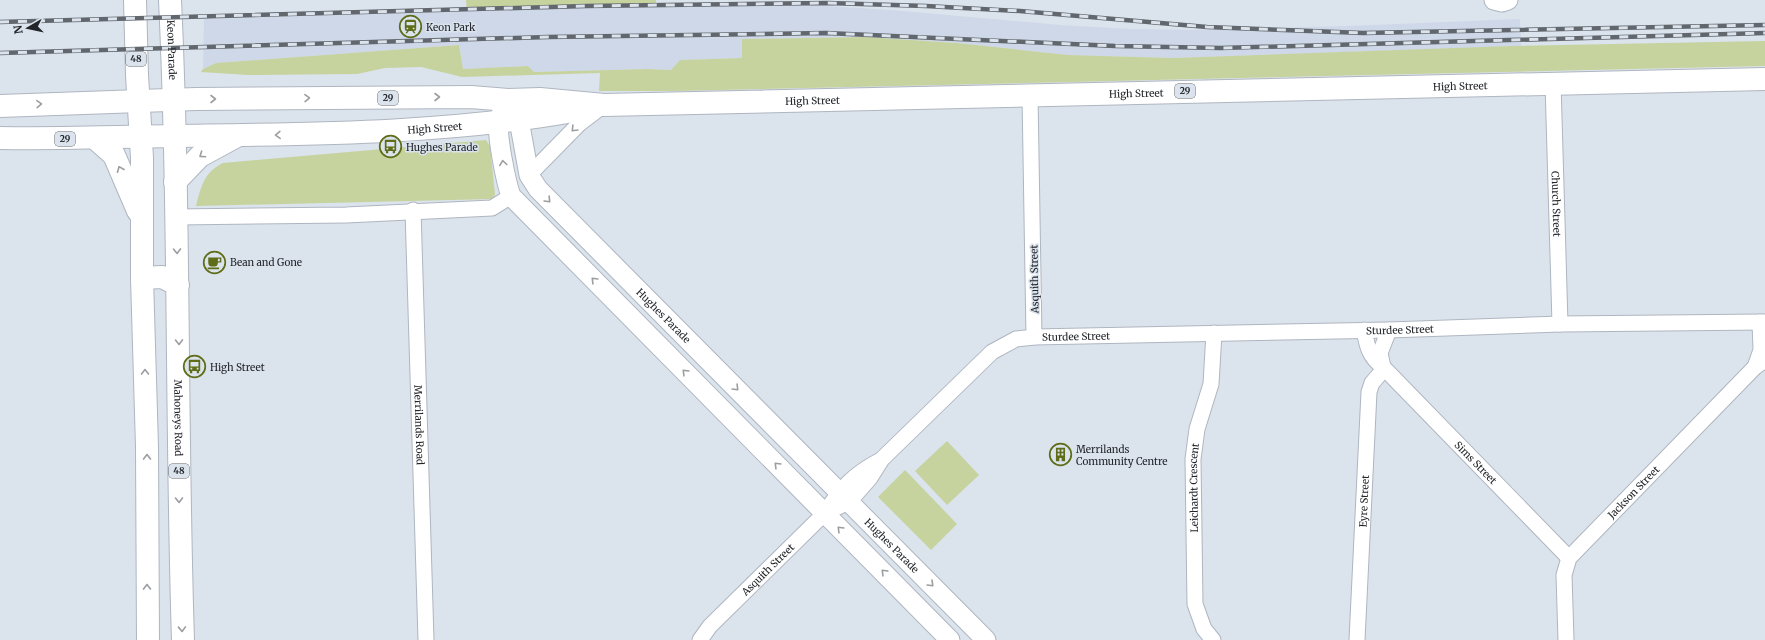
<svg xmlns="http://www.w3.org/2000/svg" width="1765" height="640" font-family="Merriweather,serif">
<rect width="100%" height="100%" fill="#dbe3ed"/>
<!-- built -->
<path fill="#ced8e9" d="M794,4L891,10L1060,25L1130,29L1198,30L1348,26L1520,19L1521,46L1173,58L1068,55L957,43L865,37L743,39L742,58L680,60L671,70L647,69L533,72L528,66L463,69L459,45L216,63L203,69L204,19L621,6Z"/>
<!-- green -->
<g fill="#c6d39e">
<path d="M466,0H656V5L467,11Z"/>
<path d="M865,37L957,43L1068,55L1173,58L1511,46L1765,41V66L675,91H599L600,73L462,77L421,67L385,68L357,74L248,75L201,72L203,69L216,63L459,45L463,69L528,66L534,72L647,69L671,70L680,60L742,58V39Z"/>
<path d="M486,140L490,146L495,194L493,199L196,206C201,187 204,172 223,163Z"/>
<path d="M947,441L979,475L947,505L915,471Z"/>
<path d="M905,470L957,524L931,550L878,497Z"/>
</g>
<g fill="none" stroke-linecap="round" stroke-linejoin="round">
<defs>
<g id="minor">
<path id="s1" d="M1553,83L1560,324"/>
<path d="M529,175L579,124L604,105"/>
<path id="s2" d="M413,210L426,640"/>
<path d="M176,217L346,215L492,208L511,196"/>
<path id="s3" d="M1364,330C1367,346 1369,357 1383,367L1569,558"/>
<path id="s4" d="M1034,337L1389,330L1560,324L1765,322"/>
<path d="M1383,367L1380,353L1389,330"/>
<path d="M1755,367L1761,350L1760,322"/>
<path d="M825,513L849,502L870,478L882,459L992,352L1016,339L1034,337L1030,95"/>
<path id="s5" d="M700,640L710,626L825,513C840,489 854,474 879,461"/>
<path id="s6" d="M1213,640L1204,629L1195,604L1193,459L1197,429L1211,384L1214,333"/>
<path id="s7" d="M1357,640L1369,392L1372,383L1384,369"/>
<path id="s8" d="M1566,640L1564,575L1569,558L1755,367L1765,360"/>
</g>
<g id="tertiary">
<path d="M1494,0L1502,2L1508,0"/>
<path id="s9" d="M511,106L519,120L529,175L538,189L986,640"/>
<path d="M504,108C502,112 500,116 499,120C496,134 506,182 511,196L950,640"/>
</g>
<g id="primary">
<path d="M135,0L137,75L142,158V278L147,447L148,640"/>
<path id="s10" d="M170,0C180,213 176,427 183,640"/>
<path id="s11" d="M0,106L196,99L471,97L508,100L540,99L604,105L1765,79"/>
<path id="s12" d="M0,138C59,139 117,137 175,136C309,134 448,134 579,110"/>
<path d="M96,139L114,155L138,211"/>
<path d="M175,182L200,156L235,137"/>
<path d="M142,278L162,277L178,285"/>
</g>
</defs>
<!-- minor casing -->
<use href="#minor" stroke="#afb6c0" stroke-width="17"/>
<!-- tertiary casing -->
<use href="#tertiary" stroke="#afb6c0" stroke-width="21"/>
<!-- primary casing -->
<use href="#primary" stroke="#afb6c0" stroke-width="24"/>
<!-- minor -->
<use href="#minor" stroke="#fff" stroke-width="15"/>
<!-- tertiary -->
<use href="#tertiary" stroke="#fff" stroke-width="19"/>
<!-- primary -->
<use href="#primary" stroke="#fff" stroke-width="22"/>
<defs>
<g id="rail">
<path d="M0,22L586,6L828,3L926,6L1020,11L1207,27L1363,33L1765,25"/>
<path d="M0,53L548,37L826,33L1115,46L1221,48L1765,33"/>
</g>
</defs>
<!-- rail casing -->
<use href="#rail" stroke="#62676d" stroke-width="4.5"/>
<!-- rail -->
<use href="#rail" stroke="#dbe3ed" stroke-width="3" stroke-dasharray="9" stroke-linecap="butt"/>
</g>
<!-- one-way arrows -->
<defs><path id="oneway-chevron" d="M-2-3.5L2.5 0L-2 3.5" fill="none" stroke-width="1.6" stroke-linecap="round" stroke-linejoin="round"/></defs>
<g stroke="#9c9d9f">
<use href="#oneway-chevron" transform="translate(437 97)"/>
<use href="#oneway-chevron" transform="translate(307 98) rotate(-1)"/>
<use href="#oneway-chevron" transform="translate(213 99)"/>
<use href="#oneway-chevron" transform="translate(39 104) rotate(-2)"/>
<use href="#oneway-chevron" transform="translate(574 129) rotate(134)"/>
<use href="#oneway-chevron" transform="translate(278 135) rotate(178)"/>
<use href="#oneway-chevron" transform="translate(202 155) rotate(146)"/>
<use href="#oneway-chevron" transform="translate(503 163) rotate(-98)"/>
<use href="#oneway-chevron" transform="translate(120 169) rotate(-112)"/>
<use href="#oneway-chevron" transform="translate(548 200) rotate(46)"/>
<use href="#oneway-chevron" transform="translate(177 251) rotate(89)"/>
<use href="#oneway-chevron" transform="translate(594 280) rotate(-135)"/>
<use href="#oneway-chevron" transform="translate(179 342) rotate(89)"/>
<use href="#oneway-chevron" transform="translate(145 372) rotate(-91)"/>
<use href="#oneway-chevron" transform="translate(685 372) rotate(-135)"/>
<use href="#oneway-chevron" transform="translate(736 388) rotate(45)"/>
<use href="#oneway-chevron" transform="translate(147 457) rotate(-90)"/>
<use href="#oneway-chevron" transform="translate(777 465) rotate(-135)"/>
<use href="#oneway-chevron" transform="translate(179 500) rotate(89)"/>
<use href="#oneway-chevron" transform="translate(840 529) rotate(-135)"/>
<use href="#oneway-chevron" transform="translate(884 572) rotate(-135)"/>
<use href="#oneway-chevron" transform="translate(931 584) rotate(45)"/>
<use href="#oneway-chevron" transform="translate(147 587) rotate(-91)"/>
<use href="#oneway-chevron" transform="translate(182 629) rotate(88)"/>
</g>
<!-- icons -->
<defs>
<symbol id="station-ring" viewBox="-11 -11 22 22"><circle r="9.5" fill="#dbe3ed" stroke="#5f6d18" stroke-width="1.5"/><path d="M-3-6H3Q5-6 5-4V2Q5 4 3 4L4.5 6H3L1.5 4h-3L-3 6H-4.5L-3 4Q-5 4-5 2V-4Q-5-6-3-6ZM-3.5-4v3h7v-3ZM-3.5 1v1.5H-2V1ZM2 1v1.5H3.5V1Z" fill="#5f6d18"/></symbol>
<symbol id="bus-ring" viewBox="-11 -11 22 22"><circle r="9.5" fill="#dbe3ed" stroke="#5f6d18" stroke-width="1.5"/><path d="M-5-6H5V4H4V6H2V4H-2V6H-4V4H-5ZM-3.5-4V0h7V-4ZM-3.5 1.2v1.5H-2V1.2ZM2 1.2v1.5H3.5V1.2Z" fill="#5f6d18"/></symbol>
<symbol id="cafe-ring" viewBox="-11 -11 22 22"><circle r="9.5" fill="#dbe3ed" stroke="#5f6d18" stroke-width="1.5"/><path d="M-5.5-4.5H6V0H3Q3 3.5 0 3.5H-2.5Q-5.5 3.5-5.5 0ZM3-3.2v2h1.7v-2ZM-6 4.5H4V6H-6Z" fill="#5f6d18"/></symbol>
<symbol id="building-ring" viewBox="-11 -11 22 22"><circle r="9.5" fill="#dbe3ed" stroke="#5f6d18" stroke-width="1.5"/><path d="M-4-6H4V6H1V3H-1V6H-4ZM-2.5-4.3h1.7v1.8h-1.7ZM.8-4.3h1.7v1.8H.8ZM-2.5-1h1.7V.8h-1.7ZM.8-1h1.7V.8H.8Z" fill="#5f6d18"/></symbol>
</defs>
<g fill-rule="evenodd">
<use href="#station-ring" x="398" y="14" width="25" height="25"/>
<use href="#bus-ring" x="378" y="134" width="25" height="25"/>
<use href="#cafe-ring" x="202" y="250" width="25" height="25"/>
<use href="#bus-ring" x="182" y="354" width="25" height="25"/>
<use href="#building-ring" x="1048" y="442" width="25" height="25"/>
</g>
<g text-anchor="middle" stroke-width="3" stroke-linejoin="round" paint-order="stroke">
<!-- shield labels -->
<g fill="#dbe3ed" stroke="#5a5e64" stroke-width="1">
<rect x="126" y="52" width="20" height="14" rx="3"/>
<rect x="1175" y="84" width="20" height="14" rx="3"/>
<rect x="378" y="91" width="20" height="14" rx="3"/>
<rect x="55" y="132" width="20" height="14" rx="3"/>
<rect x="169" y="464" width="20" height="14" rx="3"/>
</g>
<g font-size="9" font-weight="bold" fill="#222529">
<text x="136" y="62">48</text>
<text x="1185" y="94">29</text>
<text x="388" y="101">29</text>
<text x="65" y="142">29</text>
<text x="179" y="474">48</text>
</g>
<!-- poi labels -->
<g font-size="10" fill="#222529" stroke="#dbe3ed" text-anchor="start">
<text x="426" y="31">Keon Park</text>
<text x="406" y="151">Hughes Parade</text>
<text x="230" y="266">Bean and Gone</text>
<text x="210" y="371">High Street</text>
<text x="1076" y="453">Merrilands<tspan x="1076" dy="12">Community Centre</tspan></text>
</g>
<!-- street labels -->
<g font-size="10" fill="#222529" stroke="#dbe3ed">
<text dy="4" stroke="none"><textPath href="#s10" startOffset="50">Keon Parade</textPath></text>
<text dy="4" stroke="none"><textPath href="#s11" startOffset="1461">High Street</textPath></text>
<text dy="4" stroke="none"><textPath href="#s11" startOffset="1137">High Street</textPath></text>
<text dy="4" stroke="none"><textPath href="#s11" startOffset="813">High Street</textPath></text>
<text dy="4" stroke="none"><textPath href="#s12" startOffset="435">High Street</textPath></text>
<text dy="4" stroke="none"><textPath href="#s1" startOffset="121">Church Street</textPath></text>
<text transform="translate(1034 279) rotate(-91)" y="4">Asquith Street</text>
<text dy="4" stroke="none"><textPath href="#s9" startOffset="267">Hughes Parade</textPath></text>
<text dy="4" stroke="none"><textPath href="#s4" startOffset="366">Sturdee Street</textPath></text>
<text dy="4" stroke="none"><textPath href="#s4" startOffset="42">Sturdee Street</textPath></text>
<text dy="4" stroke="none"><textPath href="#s10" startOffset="418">Mahoneys Road</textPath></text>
<text dy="4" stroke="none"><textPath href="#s2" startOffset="215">Merrilands Road</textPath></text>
<text dy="4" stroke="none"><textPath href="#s3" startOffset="176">Sims Street</textPath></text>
<text dy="4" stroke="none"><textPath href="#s6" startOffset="157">Leichardt Crescent</textPath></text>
<text dy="4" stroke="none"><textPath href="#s8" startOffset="175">Jackson Street</textPath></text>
<text dy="4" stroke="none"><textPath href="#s7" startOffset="139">Eyre Street</textPath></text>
<text dy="4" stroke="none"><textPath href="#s9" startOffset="591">Hughes Parade</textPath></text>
<text dy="4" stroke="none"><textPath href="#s5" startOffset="98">Asquith Street</textPath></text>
</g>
</g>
<!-- north arrow -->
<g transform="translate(28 28) rotate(261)" stroke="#dbe3ed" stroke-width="3" paint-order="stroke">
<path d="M0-3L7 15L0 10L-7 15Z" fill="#222529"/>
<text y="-6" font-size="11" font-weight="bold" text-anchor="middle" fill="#222529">N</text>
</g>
</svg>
